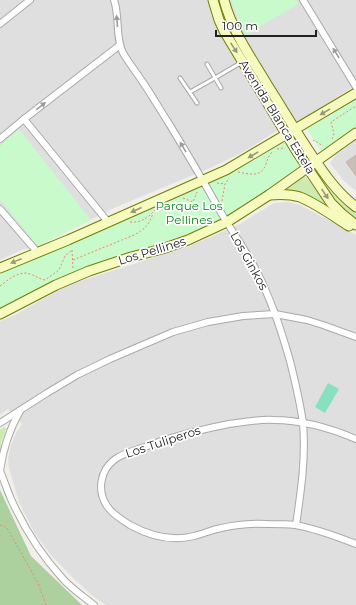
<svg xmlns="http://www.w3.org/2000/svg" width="356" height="605" font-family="Montserrat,sans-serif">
<rect width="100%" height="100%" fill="#f2efe9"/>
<!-- residential -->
<g fill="#e0dfdf">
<path d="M0,0H356V85L303,119L275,132L243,152L210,168L114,208L38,246L21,250L0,260Z"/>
<path d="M356,140V191L344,181L330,163L336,155Z"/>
<path d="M288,202L300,205L356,235V605H106L95,598L73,578L50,554L34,532L19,502L9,468L8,458L11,445L16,433L22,424L8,409L0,415V321L15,315L68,285L190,246L240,224L274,203Z"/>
</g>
<!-- grass -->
<g fill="#cdebb0">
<path d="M216,0H221L288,123L284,125L226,27Z"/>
<path d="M316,171C328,187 337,203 356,212V219L334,202L314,173Z"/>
<path d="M305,176L330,208L302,193L284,191Z"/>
<path d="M4,427L6,429L1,443L0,457V430Z"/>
</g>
<!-- forest -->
<path fill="#add19e" d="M0,490L31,556L82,605H0Z"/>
<!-- park -->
<g fill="#c8facc">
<path d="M231,0H296L298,4L246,35L243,32Z"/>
<path d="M356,100V127L321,151L307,129Z"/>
<path d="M19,129L91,220L38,246L0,200V146Z"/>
<path d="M286,139L300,165L257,200L243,209L200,231L0,309V273L235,169L252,161Z"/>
</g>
<!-- pitch -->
<path fill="#88e0be" d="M328,383L339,389L325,413L315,407Z"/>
<!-- building -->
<path fill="#c7bfb8" stroke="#c4b6ab" d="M356,155V176L346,162Z"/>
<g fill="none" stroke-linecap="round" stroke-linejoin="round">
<defs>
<g id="lane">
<path d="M207,64L221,88"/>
<path d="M180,78L197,103"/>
<path d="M190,92L215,78L242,62"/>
</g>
<g id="street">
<path d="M114,0C120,17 115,37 123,53C129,63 136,72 142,81C151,94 159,108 168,122C187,153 205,184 223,216C234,234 246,251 256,270C271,299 281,329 290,361C295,381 300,402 303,423C306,457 301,491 296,525"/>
<path d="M303,0L356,87"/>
<path d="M0,24L30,0"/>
<path d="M24,119L108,222"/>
<path d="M0,139L24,119L120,45"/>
<path d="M0,209L38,253"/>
<path d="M0,423L47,393L77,375L110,359L173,332L208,322L243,316L275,314L307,320L323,325L356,337"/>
<path d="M356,439C330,428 303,420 274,420C259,419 244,422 229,424C199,430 173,436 145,447C135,450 123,453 114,460C100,471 97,491 107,506C112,514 122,520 130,525C150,536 171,542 194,536C202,534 209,531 217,529C233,525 251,523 268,524C277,524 286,524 295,525C314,528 338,537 356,544"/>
<path d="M0,471C4,480 7,490 11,499C24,528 42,556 63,579C72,589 84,597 94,605"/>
<path d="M0,471C3,449 9,430 20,411"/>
</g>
<g id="secondary">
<path d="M213,0L219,20L224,31L297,152L331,203L341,213L356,225"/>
<path d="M224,0C232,31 252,59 268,86C282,108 295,130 309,151C323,172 336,192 356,207"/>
<path d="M269,195C279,194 290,194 300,197C317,204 333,216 349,226"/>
<path d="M0,268L68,240L226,170L356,93"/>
<path d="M0,314L56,285L89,271L131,257L162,249L188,240L227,222L269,195L356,133"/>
</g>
</defs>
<!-- lane casing -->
<use href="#lane" stroke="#a9a9a9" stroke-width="5"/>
<!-- street casing -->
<use href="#street" stroke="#a9a9a9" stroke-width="8"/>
<!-- secondary casing -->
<use href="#secondary" stroke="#707d05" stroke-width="11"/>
<!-- path -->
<g stroke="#fa8072" stroke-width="1" stroke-dasharray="2 2" stroke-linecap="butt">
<path d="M332,139L334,134L331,122L356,106"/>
<path d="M313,141L314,140L323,146"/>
<path d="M277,149L283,148L285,149"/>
<path d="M238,172C250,174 261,178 266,164C268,158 268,157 272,152"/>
<path d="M217,183L225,184"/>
<path d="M183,198L193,202L197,192"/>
<path d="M222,201L225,184L229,178"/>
<path d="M130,222C141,223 148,218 155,210"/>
<path d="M72,250L73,269"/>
<path d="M73,260L134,235C145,229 149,225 153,213"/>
<path d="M0,286C8,280 19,270 30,274C36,276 39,279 45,280L59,270L65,256L72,250"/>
<path d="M0,525L4,526L7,528L38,583L46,605"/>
</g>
<!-- lane -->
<use href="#lane" stroke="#fff" stroke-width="3"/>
<!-- street -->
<use href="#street" stroke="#fff" stroke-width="6"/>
<!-- secondary -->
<use href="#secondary" stroke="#f7fabf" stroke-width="9"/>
</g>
<!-- one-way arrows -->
<defs><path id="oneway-solid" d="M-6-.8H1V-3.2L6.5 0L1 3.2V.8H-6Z"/></defs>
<g fill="#9c9c9c">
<use href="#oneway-solid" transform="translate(117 21) rotate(-95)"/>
<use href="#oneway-solid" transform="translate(336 53) rotate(-122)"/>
<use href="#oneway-solid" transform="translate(41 106) rotate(-38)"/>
<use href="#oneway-solid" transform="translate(183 147) rotate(-121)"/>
</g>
<g fill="#979978">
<use href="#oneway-solid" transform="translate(234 48) rotate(57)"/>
<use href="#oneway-solid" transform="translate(325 112) rotate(149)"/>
<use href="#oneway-solid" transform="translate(253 155) rotate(150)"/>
<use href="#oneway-solid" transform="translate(325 194) rotate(56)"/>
<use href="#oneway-solid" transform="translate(136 210) rotate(156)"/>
<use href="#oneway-solid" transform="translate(16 261) rotate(158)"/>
</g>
<g text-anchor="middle" stroke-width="3.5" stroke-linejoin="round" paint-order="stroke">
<!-- street labels -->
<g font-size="12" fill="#222" stroke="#fff">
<text transform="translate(277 117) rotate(58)" y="4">Avenida Blanca Estela</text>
<text transform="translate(152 251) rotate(-17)" y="4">Los Pellines</text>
<text transform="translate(249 261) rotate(61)" y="4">Los Ginkos</text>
<text transform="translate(163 442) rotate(-18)" y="4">Los Tuliperos</text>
</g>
<!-- park labels -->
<g font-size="12" fill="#0c8416" stroke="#fff">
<text x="189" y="210">Parque Los<tspan x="189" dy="14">Pellines</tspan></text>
</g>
</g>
<!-- scale -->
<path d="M216 30v6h100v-6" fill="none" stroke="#222222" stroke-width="2"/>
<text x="222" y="30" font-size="12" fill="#222222" stroke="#ffffff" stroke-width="3" paint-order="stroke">100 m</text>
</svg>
